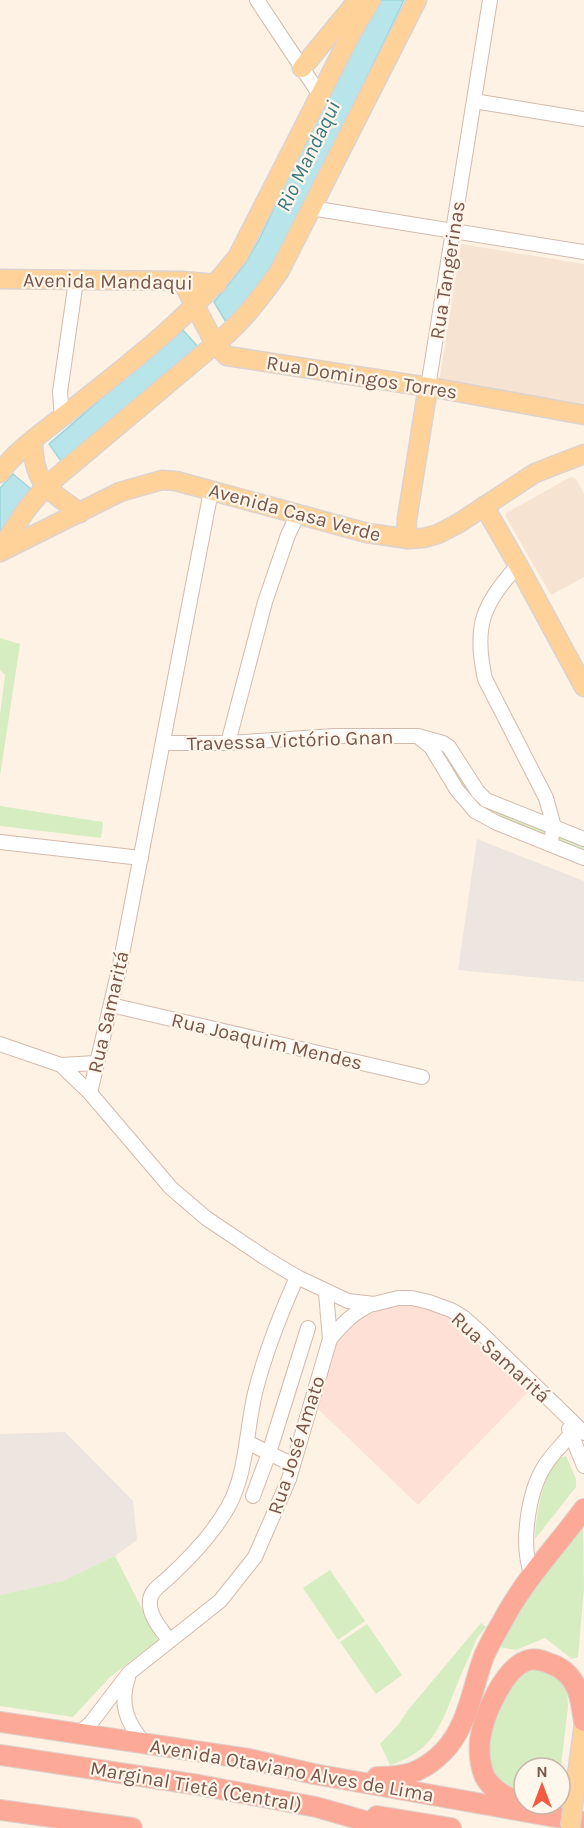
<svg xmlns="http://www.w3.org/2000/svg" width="584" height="1828" font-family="Karla,sans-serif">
<rect width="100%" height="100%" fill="#fef2e4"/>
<!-- residential -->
<g fill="#f6e3d2">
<path d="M461,244L584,264V407L439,383Z"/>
<path d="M571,477L576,479L584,494V577L551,595L506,517V513Z"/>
</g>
<!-- commercial -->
<path fill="#ffe0d7" d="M406,1302L436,1310L454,1321L528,1392L418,1505L316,1407L329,1356L341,1334L353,1322L386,1307Z"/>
<!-- industrial -->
<g fill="#ede5df">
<path d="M477,839L584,881V982L458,970Z"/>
<path d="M65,1432L133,1501L137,1540L115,1556L63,1581L0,1595V1434Z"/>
</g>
<!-- green -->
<g fill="#d6edc1">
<path d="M0,638L20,644L0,776V715L5,675L0,670Z"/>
<path d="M434,746H441L509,816L584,846V852L478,807L460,786Z"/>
<path d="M0,806L103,822L101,838L0,826Z"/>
<path d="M566,1456L576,1479V1487L535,1539C535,1519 543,1462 566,1456Z"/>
<path d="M583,1524L584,1588L578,1657L572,1659L545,1638L516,1650L498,1647L539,1580Z"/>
<path d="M115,1556L158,1640L109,1678L73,1717L0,1706V1595L63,1581Z"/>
<path d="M330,1570L365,1621L338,1640L303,1588Z"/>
<path d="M481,1623L486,1627L477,1638C471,1653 464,1667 458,1682C442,1721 436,1751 390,1765L380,1744L398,1725L408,1710Z"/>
<path d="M367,1624L402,1675L376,1694L340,1642Z"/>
<path d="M528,1662L550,1667L567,1689L568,1707L560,1775V1768H524V1793L516,1790L500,1779L490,1766L486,1750L504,1681Z"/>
</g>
<!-- water -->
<g fill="#b7e5e9" stroke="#9dd6dc" stroke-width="1.5">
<path d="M378,0H404L286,245L243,307L226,322L214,302L245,264L260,238L303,146Z"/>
<path d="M182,329L199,348L61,461L49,444C94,406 136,366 182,329Z"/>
<path d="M13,474L31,489L14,511L0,534V488Z"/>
</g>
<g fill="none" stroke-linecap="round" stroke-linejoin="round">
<defs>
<g id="minor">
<path d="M257,0L320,95"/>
<path d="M474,101L584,119"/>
<path d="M311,208L584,252"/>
<path d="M428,387L490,0"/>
<path d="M62,418L60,392L76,281"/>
<path d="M518,565C483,605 473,625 485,679L546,798L554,827L550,844"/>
<path d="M420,738L431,747L457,790L475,811L497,823L584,858"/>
<path d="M163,743H228L335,736H418L443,743L449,747L478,792L486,800L584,839"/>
<path d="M228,743L265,602L288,535L298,514"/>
<path d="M0,842L141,858"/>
<path d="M111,1005L422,1077"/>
<path d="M0,1044L61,1065L96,1063"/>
<path d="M61,1065L90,1093L171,1188L206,1218L264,1257L297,1277L348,1301L374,1304L398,1298H412L429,1302L451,1310L463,1317L480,1332L584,1433"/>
<path d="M90,1093L120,965L211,491"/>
<path d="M330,1339C343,1323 353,1313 372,1304"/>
<path d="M569,1429L584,1466"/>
<path d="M247,1442L293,1465"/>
<path d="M253,1496L269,1453L308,1328"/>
<path d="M532,1575C520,1546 528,1493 544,1467C551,1455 562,1445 571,1434"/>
<path d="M169,1640C161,1629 148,1615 150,1600C151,1591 159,1586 166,1580C189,1559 213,1534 228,1507C247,1473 246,1431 255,1393C265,1353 280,1315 297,1277"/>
<path d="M128,1678C119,1704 127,1723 144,1743"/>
<path d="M78,1734L90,1724L129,1673L220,1601L255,1557L289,1479L330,1339L326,1293"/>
</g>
<g id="major">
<path d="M302,68L358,0"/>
<path d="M0,279L182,281L217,284"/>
<path d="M182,281L215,344L227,356L441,389L584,415"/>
<path d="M33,441C33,484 48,489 80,513"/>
<path d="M0,473C16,449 53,425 76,406C134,360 193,315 238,256L352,32L371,0"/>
<path d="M484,506L518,565L584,687"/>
<path d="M406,539L407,519L428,387"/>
<path d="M0,550L26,510L45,487L227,334C248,315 263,294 279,272L417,0"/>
<path d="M0,552L120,492L162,480L176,481L367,533L409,539L424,538L438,534L459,523L535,473L584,454"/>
<path d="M576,1783L584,1724"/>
</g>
<g id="highway">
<path d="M0,1722L249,1759L314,1774L584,1822"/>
<path d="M0,1755L199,1785L316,1807L390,1828"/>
<path d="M377,1777C405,1777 422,1773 443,1752C468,1727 472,1688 484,1656C489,1645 495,1634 501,1624C523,1581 556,1547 584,1509"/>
<path d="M526,1807C512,1799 493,1792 485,1777C480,1766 479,1752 480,1740C483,1717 504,1666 529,1660C537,1658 544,1661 551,1664C563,1668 572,1677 577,1689C581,1699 582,1711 584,1721"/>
<path d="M0,1810L132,1828"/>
<path d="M377,1816L451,1828"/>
</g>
</defs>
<!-- minor casing -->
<use href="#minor" stroke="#d3baac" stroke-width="16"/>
<!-- major casing -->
<use href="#major" stroke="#dcd3cf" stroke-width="21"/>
<!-- highway casing -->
<use href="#highway" stroke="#dcd3cf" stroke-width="22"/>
<!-- minor -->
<use href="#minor" stroke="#fff" stroke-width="14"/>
<!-- major -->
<use href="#major" stroke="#ffd29a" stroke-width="18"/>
<!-- highway -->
<use href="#highway" stroke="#fcaa97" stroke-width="20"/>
<defs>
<path id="major-bridge" d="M570,1828L576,1783"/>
</defs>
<!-- major-bridge casing -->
<use href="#major-bridge" stroke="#dcd3cf" stroke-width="21" stroke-linecap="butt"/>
<!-- major-bridge -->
<use href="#major-bridge" stroke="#ffd29a" stroke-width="18"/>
</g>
<g text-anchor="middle" stroke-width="4.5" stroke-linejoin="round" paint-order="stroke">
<!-- street labels -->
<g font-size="20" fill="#795548" stroke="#fff6ec">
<text transform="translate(447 270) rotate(-81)" y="7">Rua Tangerinas</text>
<text transform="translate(108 281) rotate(1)" y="7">Avenida Mandaqui</text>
<text transform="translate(362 377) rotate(9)" y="7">Rua Domingos Torres</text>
<text transform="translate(295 512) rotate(15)" y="7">Avenida Casa Verde</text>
<text transform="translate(290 740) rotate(-2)" y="7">Travessa Victório Gnan</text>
<text transform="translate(108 1012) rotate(-77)" y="7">Rua Samaritá</text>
<text transform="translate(267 1041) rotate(13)" y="7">Rua Joaquim Mendes</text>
<text transform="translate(501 1357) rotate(42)" y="7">Rua Samaritá</text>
<text transform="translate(296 1445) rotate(-72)" y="7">Rua José Amato</text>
<text transform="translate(292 1770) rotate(10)" y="7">Avenida Otaviano Alves de Lima</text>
<text transform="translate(196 1786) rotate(10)" y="7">Marginal Tietê (Central)</text>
</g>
<!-- water labels -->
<g font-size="21" font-style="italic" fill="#3a787f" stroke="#fff6ec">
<text transform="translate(308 156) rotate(-64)" y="7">Rio Mandaqui</text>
</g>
</g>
<!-- north arrow -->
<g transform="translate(542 1786)"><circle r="28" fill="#fff6ec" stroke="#c9b6aa" stroke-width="1.5"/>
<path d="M0-4.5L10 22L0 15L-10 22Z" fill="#f05b41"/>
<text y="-9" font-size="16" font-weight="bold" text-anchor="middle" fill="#795548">N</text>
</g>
</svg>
